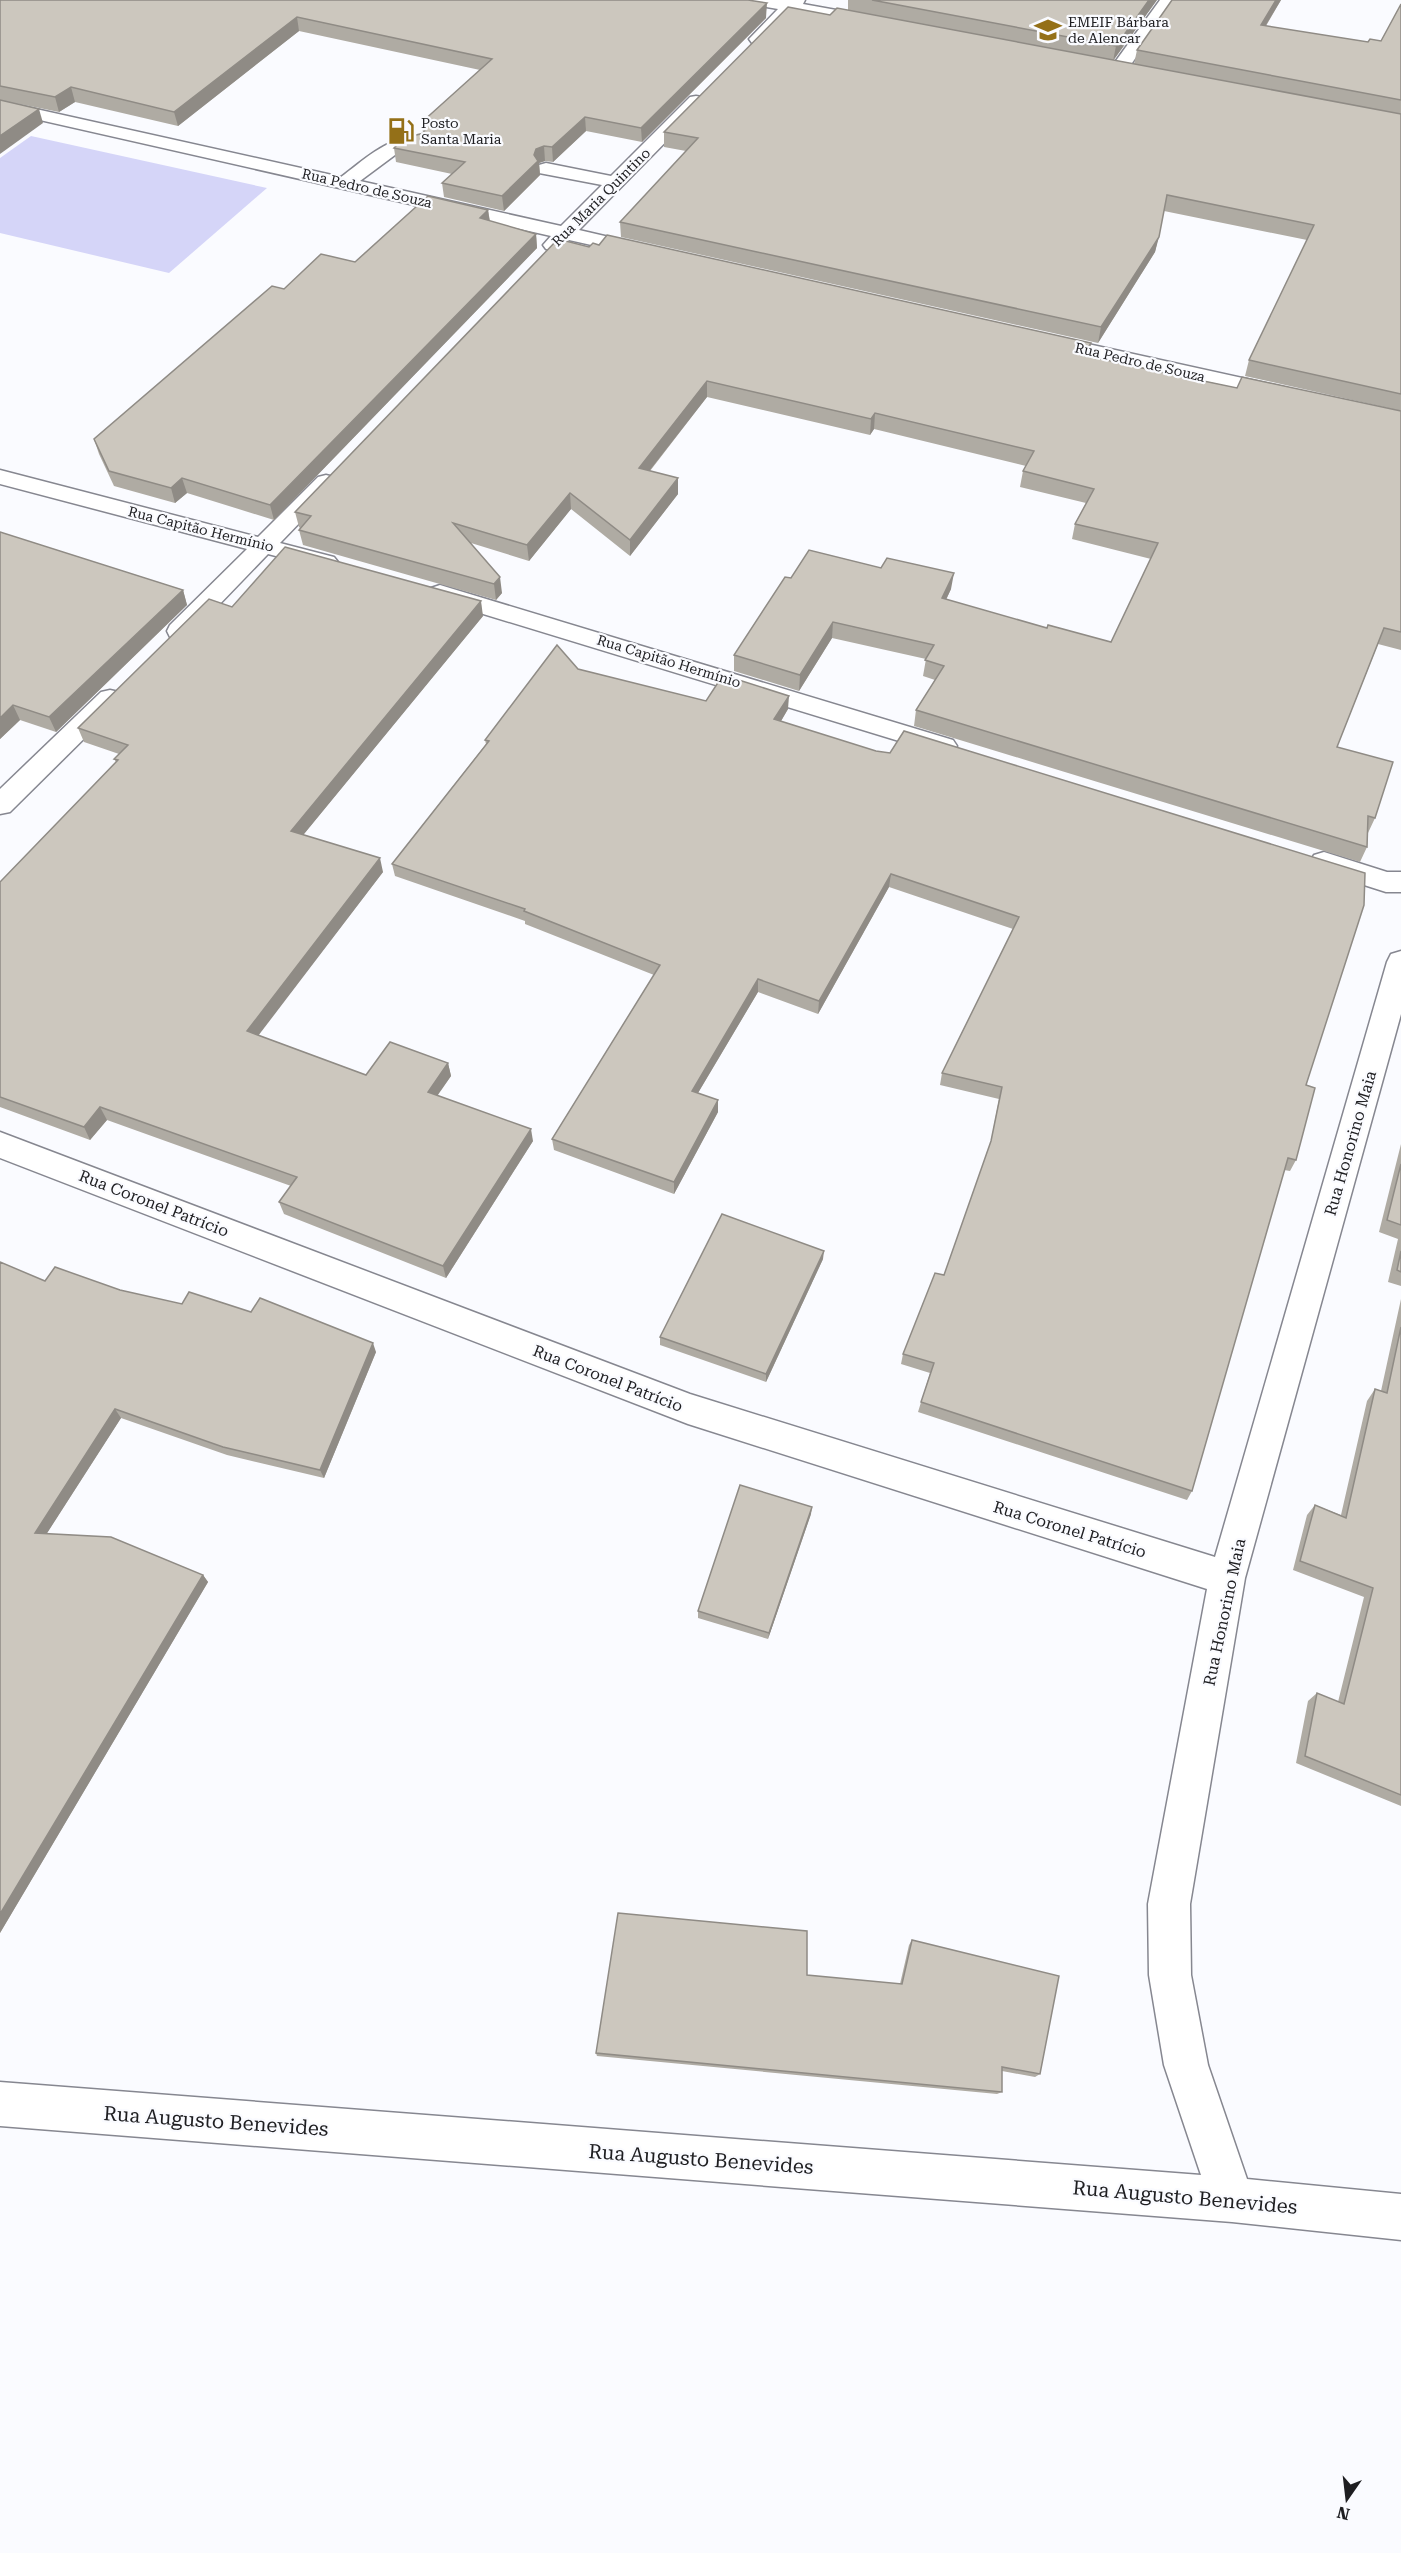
<svg xmlns="http://www.w3.org/2000/svg" width="1401" height="2553" font-family="'Roboto Serif',serif">
<rect width="100%" height="100%" fill="#fafbff"/>
<!-- green -->
<path fill="#d5d5f8" d="M31,136L267,188L169,273L0,233V158Z"/>
<g fill="none" stroke-linecap="round" stroke-linejoin="round">
<defs>
<g id="minor">
<path d="M748,0H805L803,4L875,17L881,18L883,22L881,26L875,27L794,12L764,43H752L749,39L778,9L750,4Z"/>
<path d="M1160,0H1176L1125,73H1113L1110,69Z"/>
<path d="M696,96L702,97L705,101L702,105L579,230L652,247L655,251L652,255L645,257L569,240C561,248 557,252 546,249L543,245L551,236L0,111V101L341,177C364,160 393,131 424,139L426,143L424,147L399,152L360,181L561,226L602,185L539,173L537,169L539,165L546,163L611,176L690,97Z"/>
<path d="M1047,335L1283,387L1291,389L1294,394L1291,399L1283,401L1040,345L1036,341L1040,337Z"/>
<path d="M0,470L258,537L318,477L326,475L334,477L337,482L334,487L280,543L334,557L338,562L334,567L326,569L268,554L188,637L179,639L170,637L167,631L170,625L247,549L0,484Z"/>
<path d="M440,585L953,740L957,746L953,752L944,755L935,752L431,598L428,593L431,588Z"/>
<path d="M110,690L119,692L123,698L119,704L10,812L0,814V789L101,692Z"/>
<path d="M1324,852L1387,872H1401V892H1386L1314,869L1310,862L1314,855Z"/>
<path d="M1401,951V1014L1245,1578L1190,1904L1191,1975L1208,2065L1247,2179L1401,2194V2240L1232,2222L0,2126V2082L1201,2175L1164,2065L1149,1975L1148,1904L1207,1589L688,1424L0,1158V1132L690,1394L1215,1557L1387,962L1391,954Z"/>
</g>
</defs>
<!-- minor casing -->
<use href="#minor" stroke="#868790" stroke-width="3"/>
<!-- minor -->
<use href="#minor" fill="#fff" fill-rule="evenodd"/>
</g>
<!-- wall -->
<g fill="#afaba3">
<path d="M0,0L766,18L642,142L586,131L553,162L545,161L539,163L540,175L504,211L444,197L442,183L452,174L396,162L394,148L423,134L422,122L480,70L299,31L178,126L75,102L59,112L0,100Z"/>
<path d="M848,0H1157L1113,60L1134,64L1137,50L1172,0H1281L1266,26L1368,42L1381,41L1401,4V411L1245,376L1249,360L1307,240L1164,211L1155,252L1098,343L621,237L620,222L686,151L664,147V132L830,15L848,10Z"/>
<path d="M488,210L490,221L536,234L537,248L274,520L187,493L175,503L114,486L99,454L94,439L284,289Z"/>
<path d="M589,247L1237,388L1401,411V650L1378,644L1337,747L1375,818L1368,833L1367,847L1360,862L914,726L916,710L935,680L923,676L926,659L832,638L799,691L734,671V655L791,578L951,589L946,600L1047,628L1111,642L1151,559L1072,539L1075,524L1086,503L1020,487L1023,471L1026,466L874,429L870,435L707,397L650,471L678,494L630,556L571,509L529,561L471,543L502,593L496,600L303,545L299,530L300,528L299,527L295,512Z"/>
<path d="M0,532L183,590L187,605L56,732L20,720L0,739Z"/>
<path d="M232,607L483,616L303,835L383,872L258,1035L366,1075L448,1063L451,1076L437,1095L533,1141L446,1278L284,1214L279,1202L291,1186L107,1120L90,1140L0,1107V882L116,762L114,759L119,754L84,742L78,728Z"/>
<path d="M578,669L706,701L788,709L781,721L1306,1085L1296,1160L1290,1171L1284,1170L1192,1491L1187,1500L918,1412L930,1373L901,1364L903,1354L944,1275L990,1146L999,1099L940,1085L942,1073L1013,929L889,887L818,1014L758,992L698,1093L718,1100V1112L674,1194L554,1150L552,1139L654,975L525,924V921L395,876L392,864L486,744L485,740Z"/>
<path d="M1401,1144V1286L1388,1282L1398,1239L1379,1232Z"/>
<path d="M823,1259L766,1382L660,1345V1337Z"/>
<path d="M45,1281L120,1290L376,1352L324,1478L227,1455L121,1418L47,1533L203,1575L208,1582L0,1933Z"/>
<path d="M1401,1299V1806L1296,1763L1308,1701L1317,1693L1338,1702L1364,1597L1293,1570L1307,1515L1315,1505L1341,1515L1367,1401L1375,1389L1381,1391Z"/>
<path d="M811,1514L768,1639L698,1618V1611Z"/>
<path d="M912,1940L1040,2074L1035,2077L1002,2071V2092L997,2094L597,2056L596,2053L807,1975L900,1984L909,1945Z"/>
</g>
<!-- shaded-wall -->
<g fill="#8f8b85">
<path d="M1149,0H1157L1113,61L1116,46Z"/>
<path d="M1276,0H1281L1257,40L1261,25Z"/>
<path d="M767,3L766,18L642,142L641,128Z"/>
<path d="M297,17L299,31L178,126L174,112Z"/>
<path d="M71,87L75,102L59,112L55,97Z"/>
<path d="M39,109L43,123L0,154V136Z"/>
<path d="M585,117L586,131L553,162L552,147Z"/>
<path d="M544,146L545,161L539,163L540,175L504,211L502,196L536,149Z"/>
<path d="M488,210L490,224L480,218Z"/>
<path d="M536,234L537,248L274,520L270,505Z"/>
<path d="M1159,237L1155,252L1098,343L1101,327Z"/>
<path d="M1091,343L1088,359L1084,355Z"/>
<path d="M707,381V397L639,484V468Z"/>
<path d="M875,413L874,429L870,435L871,419Z"/>
<path d="M182,478L187,493L175,503L171,488Z"/>
<path d="M678,478V494L630,556V540Z"/>
<path d="M570,493L571,509L529,561L527,545Z"/>
<path d="M954,573L951,589L939,614L942,598Z"/>
<path d="M500,577L502,593L496,600L494,584Z"/>
<path d="M183,590L187,605L56,732L49,717Z"/>
<path d="M481,601L483,616L295,845L291,831Z"/>
<path d="M833,622L832,638L799,691L800,675Z"/>
<path d="M789,696L788,709L774,733V719Z"/>
<path d="M13,705L20,720L0,739V718Z"/>
<path d="M380,858L383,872L252,1044L247,1031Z"/>
<path d="M891,874L889,887L818,1014L819,1001Z"/>
<path d="M758,979V992L692,1103V1091Z"/>
<path d="M448,1063L451,1076L431,1105L428,1092Z"/>
<path d="M718,1100V1112L674,1194V1182Z"/>
<path d="M100,1107L107,1120L90,1140L84,1127Z"/>
<path d="M531,1129L533,1141L446,1278L443,1266Z"/>
<path d="M824,1251L823,1259L766,1382V1374Z"/>
<path d="M373,1343L376,1352L324,1478L320,1470Z"/>
<path d="M115,1409L121,1418L42,1541L35,1533Z"/>
<path d="M812,1507L811,1514L768,1639L769,1633Z"/>
<path d="M203,1575L208,1582L0,1933V1914Z"/>
</g>
<!-- building -->
<g fill="#ccc7be" stroke="#8f8b85" stroke-width="1.5">
<path d="M0,0H748L767,3L641,128L585,117L552,147L544,146L536,149L534,155L538,161L502,196L442,183L465,162L394,148L404,138L424,133L426,127L422,122L492,59L297,17L174,112L71,87L55,97L0,86Z"/>
<path d="M872,0H1149L1116,46Z"/>
<path d="M1172,0H1276L1261,25L1368,42L1370,39L1381,41L1401,4V100L1137,50Z"/>
<path d="M788,7L830,15L837,8L1401,114V394L1249,360L1314,225L1167,195L1159,237L1101,327L620,222L698,138L664,132Z"/>
<path d="M0,100L39,109L0,136Z"/>
<path d="M428,196L488,210L480,218L536,234L270,505L182,478L171,488L109,471L94,439L272,286L284,289L321,254L355,262Z"/>
<path d="M607,235L1091,343L1084,355L1160,372L1237,388L1242,377L1401,411V632L1384,628L1337,747L1393,762L1375,818L1368,816L1367,847L916,710L944,666L925,660L934,645L833,622L800,675L734,655L785,577L791,578L809,550L881,568L887,558L954,573L942,598L1047,628L1048,625L1111,642L1158,543L1075,524L1094,489L1023,471L1034,451L875,413L871,419L707,381L639,468L678,478L630,540L570,493L527,545L453,523L500,577L494,584L299,530L311,516L295,512L558,239L589,247L593,243L599,245Z"/>
<path d="M0,532L183,590L49,717L13,705L0,718Z"/>
<path d="M285,547L481,601L291,831L380,858L247,1031L366,1075L390,1042L448,1063L428,1092L531,1129L443,1266L279,1202L297,1177L100,1107L84,1127L0,1097V882L118,760L114,759L128,745L78,728L209,599L232,607Z"/>
<path d="M557,645L578,669L706,701L723,675L789,696L774,719L876,751L890,753L904,731L1365,873L1364,905L1306,1085L1315,1088L1296,1160L1288,1158L1192,1491L921,1402L934,1363L903,1354L935,1273L944,1275L991,1141L1002,1087L942,1073L1019,917L891,874L819,1001L758,979L692,1091L718,1100L674,1182L552,1139L660,965L524,911L525,909L392,864L489,741L485,740Z"/>
<path d="M1401,1164V1225L1387,1220Z"/>
<path d="M722,1214L824,1251L766,1374L660,1337Z"/>
<path d="M1401,1251V1272L1397,1270Z"/>
<path d="M0,1262L45,1281L55,1267L120,1290L182,1304L189,1292L251,1312L260,1298L373,1343L320,1470L223,1447L115,1409L35,1533L111,1537L203,1575L0,1914Z"/>
<path d="M1401,1327V1795L1305,1756L1317,1693L1344,1704L1373,1588L1300,1561L1315,1505L1346,1518L1375,1389L1387,1393Z"/>
<path d="M740,1485L812,1507L769,1633L698,1611Z"/>
<path d="M618,1913L807,1931V1975L902,1984L912,1940L1059,1976L1040,2074L1002,2067V2092L596,2053Z"/>
</g>
<!-- icons -->
<defs>
<symbol id="school-bare" viewBox="-9 -9 18 18"><path d="M0-5L7-2L0 1L-7-2ZM-4 1L0 2.5L4 1V4Q0 6-4 4Z" fill="#947018" stroke="#fafbff" stroke-width="2.5" paint-order="stroke"/></symbol>
<symbol id="fuel-bare" viewBox="-9 -9 18 18"><path d="M-5.5-6h7V0h2V4h1.3V-2.5L3-4.5l.8-.8L6-3V5H2.5V1h-1V6h-7ZM-4.2-4.7v3.2H.2V-4.7Z" fill="#947018" stroke="#fafbff" stroke-width="2.5" paint-order="stroke"/></symbol>
</defs>
<g fill-rule="evenodd">
<use href="#school-bare" x="1029" y="11" width="38" height="38"/>
<use href="#fuel-bare" x="382" y="112" width="38" height="38"/>
</g>
<g text-anchor="middle" stroke-width="4.5" stroke-linejoin="round" paint-order="stroke">
<!-- far-poi labels -->
<g font-size="14" fill="#1e1e21" stroke="#fafbff" text-anchor="start">
<text x="1068" y="27">EMEIF Bárbara<tspan x="1068" dy="16">de Alencar</tspan></text>
<text x="421" y="128">Posto<tspan x="421" dy="16">Santa Maria</tspan></text>
</g>
<!-- far-street labels -->
<g font-size="14" fill="#1e1e21" stroke="#fafbff">
<text transform="translate(367 188) rotate(13)" y="5">Rua Pedro de Souza</text>
<text transform="translate(601 197) rotate(-45)" y="5">Rua Maria Quintino</text>
<text transform="translate(1140 362) rotate(13)" y="5">Rua Pedro de Souza</text>
<text transform="translate(201 529) rotate(14)" y="5">Rua Capitão Hermínio</text>
<text transform="translate(669 661) rotate(17)" y="5">Rua Capitão Hermínio</text>
</g>
<!-- street labels -->
<g font-size="16" fill="#1e1e21" stroke="#fafbff">
<text transform="translate(1350 1143) rotate(-74)" y="6">Rua Honorino Maia</text>
<text transform="translate(154 1203) rotate(21)" y="6">Rua Coronel Patrício</text>
<text transform="translate(608 1378) rotate(21)" y="6">Rua Coronel Patrício</text>
<text transform="translate(1070 1529) rotate(17)" y="6">Rua Coronel Patrício</text>
<text transform="translate(1224 1612) rotate(-78)" y="6">Rua Honorino Maia</text>
</g>
<!-- near-street labels -->
<g font-size="20" fill="#1e1e21" stroke="#fafbff">
<text transform="translate(216 2121) rotate(4)" y="7">Rua Augusto Benevides</text>
<text transform="translate(701 2159) rotate(4)" y="7">Rua Augusto Benevides</text>
<text transform="translate(1185 2197) rotate(5)" y="7">Rua Augusto Benevides</text>
</g>
</g>
<!-- north arrow -->
<g transform="translate(1347 2499) rotate(194)" stroke="#fafbff" stroke-width="4.5" paint-order="stroke">
<path d="M0-4.5L10 22L0 15L-10 22Z" fill="#1e1e21"/>
<text y="-9" font-size="16" font-weight="bold" text-anchor="middle" fill="#1e1e21">N</text>
</g>
</svg>
